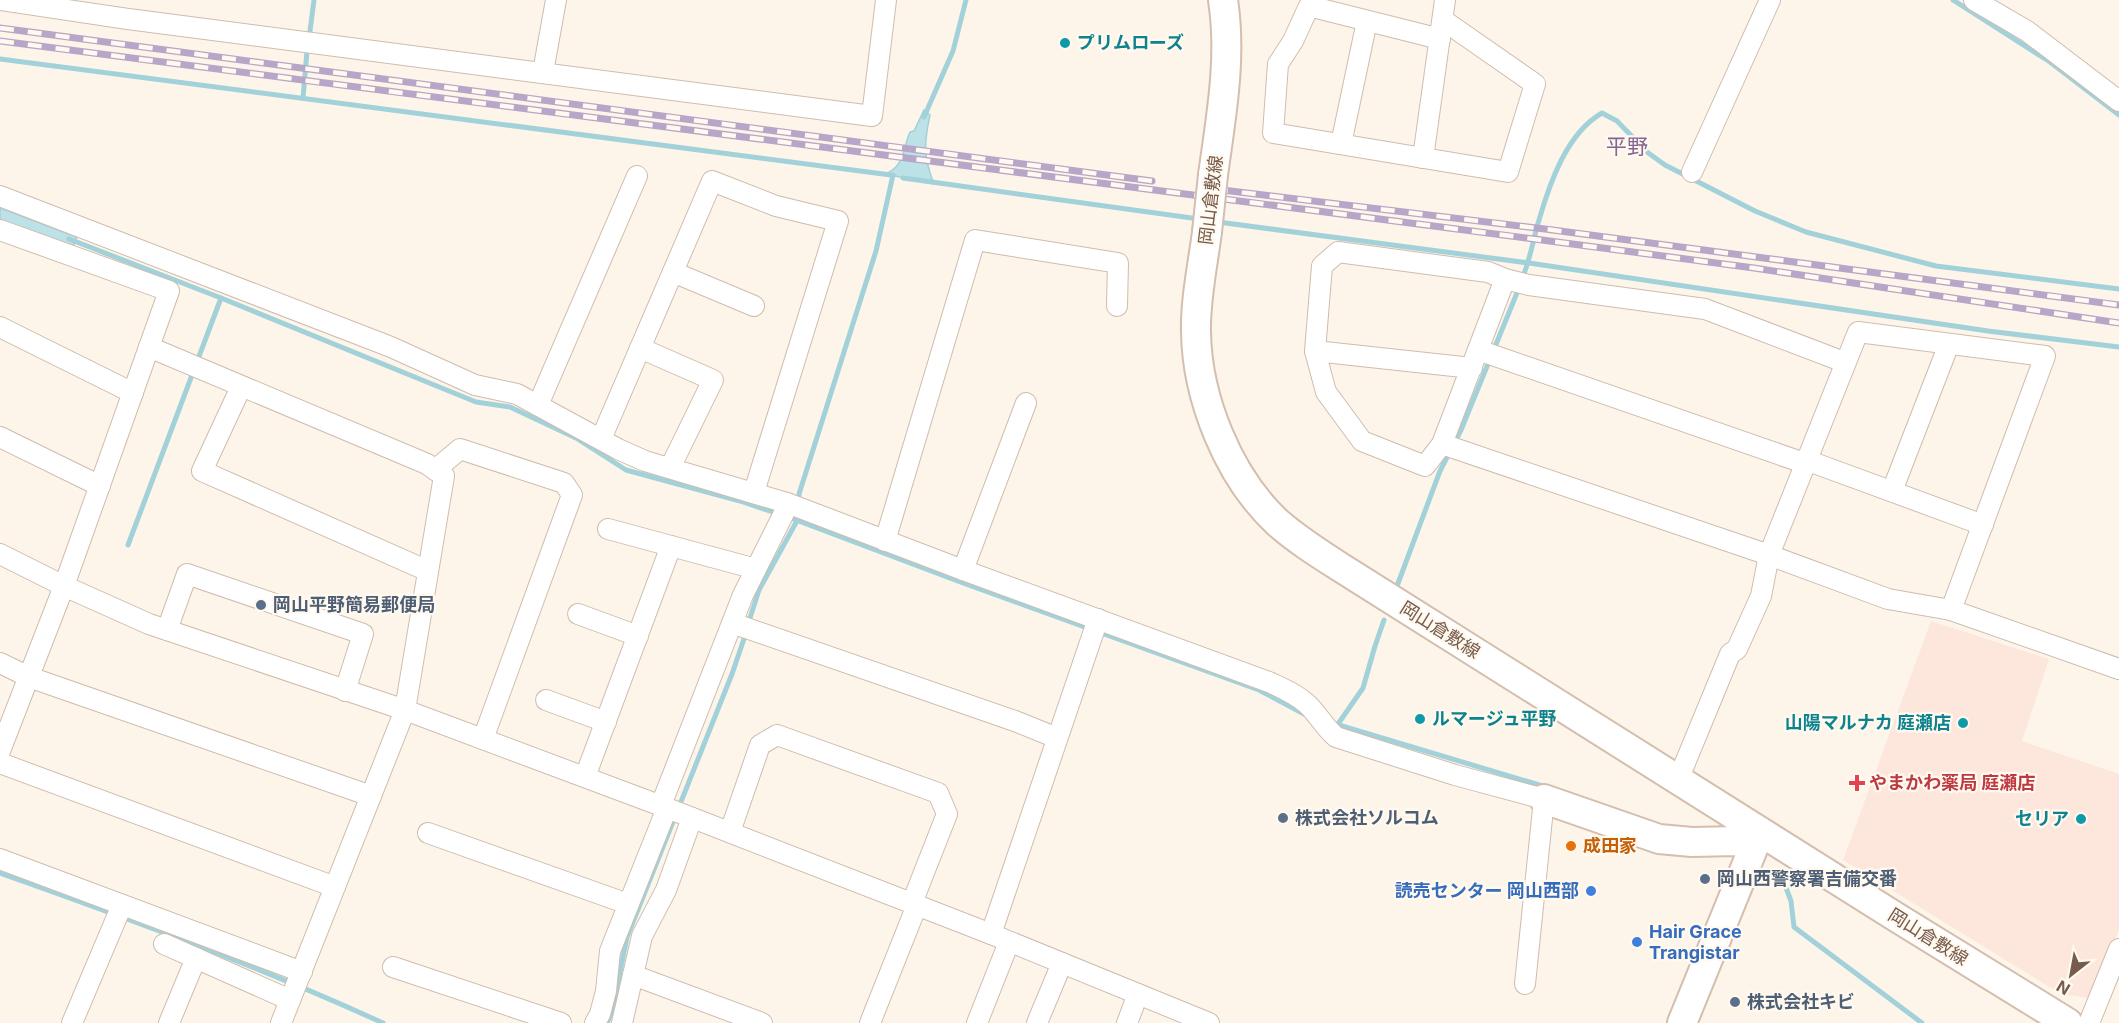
<svg xmlns="http://www.w3.org/2000/svg" width="2119" height="1023" font-family="Inter,'Noto Sans JP',sans-serif">
<rect width="100%" height="100%" fill="#fdf5e9"/>
<!-- commercial -->
<path fill="#fde6dc" d="M1931,621L2049,659L2022,741L2119,774V930L2090,998L2061,994L1843,860Z"/>
<!-- water -->
<g fill="#bce1e7" stroke="#a2d1d9" stroke-width="1.5">
<path d="M924,110L930,115C924,143 923,156 934,184L885,174C905,166 902,150 910,132L914,131Z"/>
<path d="M0,208L77,237L73,247L0,220Z"/>
</g>
<g fill="none" stroke-linecap="round" stroke-linejoin="round">
<!-- stream -->
<g stroke="#a2d1d9" stroke-width="5">
<path d="M1953,0L2050,62L2119,115"/>
<path d="M310,31L314,0"/>
<path d="M0,59L891,175"/>
<path d="M303,98L307,51"/>
<path d="M924,117L953,51L966,0"/>
<path d="M903,178L1199,219"/>
<path d="M1218,222L1529,263L1988,331L2119,347"/>
<path d="M69,239L221,298L476,402L510,407L576,438L626,470L740,501L779,514"/>
<path d="M1522,279C1530,260 1533,240 1539,220C1550,182 1567,133 1602,113L1617,121L1647,152L1665,165L1755,211L1806,232L1936,266L2119,289"/>
<path d="M799,504V494L876,251L893,175"/>
<path d="M788,517L963,583L1259,690L1306,715"/>
<path d="M128,545L221,298"/>
<path d="M1397,586L1440,471L1461,430L1519,288"/>
<path d="M748,624L759,590L798,519"/>
<path d="M1332,723L1546,787"/>
<path d="M1338,724L1363,688L1375,646L1384,620"/>
<path d="M0,873C130,919 258,966 383,1023"/>
<path d="M1785,885L1791,901L1794,927L1922,1023"/>
<path d="M607,1023L612,1012L627,937L732,674L746,633"/>
</g>
<defs>
<g id="street">
<path d="M0,0L128,19L872,116L886,0"/>
<path d="M1974,0L2027,31L2119,101"/>
<path d="M1440,39L1309,6L1293,41L1278,64L1273,133L1508,172L1535,84L1443,20"/>
<path d="M543,72L556,0"/>
<path d="M1341,144L1367,21"/>
<path d="M1423,158L1445,0"/>
<path d="M1692,172L1770,0"/>
<path d="M0,196L391,347L475,385L517,394L618,449L645,461L787,503L963,570L1269,682C1282,688 1296,694 1307,704C1318,714 1324,727 1336,737L1455,775L1544,799L1525,984"/>
<path d="M0,230L169,291L64,586L0,751"/>
<path d="M673,272L754,306"/>
<path d="M1505,279L1442,444L1425,466L1362,441L1326,392L1315,351L1322,266L1338,252L1488,272L1505,279L1529,285L1705,309L1844,362"/>
<path d="M0,327L133,393"/>
<path d="M149,347L427,464L444,476L405,710L281,1023"/>
<path d="M640,348L713,380L670,468"/>
<path d="M1478,350L1804,463"/>
<path d="M1315,351L1472,368"/>
<path d="M241,387L202,471L428,571"/>
<path d="M538,405L637,176"/>
<path d="M0,437L100,486"/>
<path d="M601,439L712,181L776,206L838,221L754,492"/>
<path d="M1442,444L1769,555L1888,599L1951,610L2119,669"/>
<path d="M1806,460L1983,525"/>
<path d="M435,470L460,449L564,483L572,495L483,739"/>
<path d="M1892,491L1949,344"/>
<path d="M608,529L756,569"/>
<path d="M885,541L975,240L1118,263L1117,306"/>
<path d="M0,554L64,586L149,624L405,710L667,808L991,934L1209,1023"/>
<path d="M963,570L1026,403"/>
<path d="M578,614L638,636"/>
<path d="M732,623L1015,721L1057,738"/>
<path d="M167,630L187,574L363,634L345,691"/>
<path d="M0,663L29,677L371,796"/>
<path d="M546,700L606,722"/>
<path d="M0,763L335,887"/>
<path d="M585,777L671,546"/>
<path d="M1678,780L1730,654L1737,649L1761,596L1769,555L1858,332L2045,356L1951,610"/>
<path d="M661,805L743,595L784,513L787,503"/>
<path d="M730,832L760,745L777,735L938,793L947,814L912,903"/>
<path d="M428,833L628,904"/>
<path d="M0,859L302,972"/>
<path d="M991,934L1098,619"/>
<path d="M164,944L290,1000"/>
<path d="M393,967L561,1023"/>
<path d="M633,975L762,1023"/>
<path d="M72,1023L122,905"/>
<path d="M169,1023L196,958"/>
<path d="M595,1023L600,1014L606,991L610,951L667,808"/>
<path d="M622,1023L642,936L666,890L692,818"/>
<path d="M870,1023L917,905"/>
<path d="M977,1023L1009,942"/>
<path d="M1037,1023L1062,963"/>
<path d="M1127,1023L1138,994"/>
<path d="M2089,1023L2119,949"/>
</g>
<g id="secondary">
<path d="M1213,175C1221,117 1232,58 1223,0"/>
<path d="M1207,232C1203,263 1195,301 1196,332C1197,398 1228,476 1277,522C1296,539 1318,553 1340,567L1896,917L2068,1023"/>
<path d="M1544,799L1659,839L1692,842L1737,841L1757,839L1682,1023"/>
</g>
</defs>
<!-- street casing -->
<use href="#street" stroke="#cfbcae" stroke-width="22"/>
<!-- secondary casing -->
<use href="#secondary" stroke="#d4beae" stroke-width="32"/>
<!-- street -->
<use href="#street" stroke="#fff" stroke-width="20"/>
<!-- secondary -->
<use href="#secondary" stroke="#fff" stroke-width="28"/>
<defs>
<g id="rail">
<path d="M0,28L1152,181"/>
<path d="M0,41L1542,240L1754,268L2119,323"/>
<path d="M1214,189L1545,229L2119,305"/>
</g>
</defs>
<!-- rail casing -->
<use href="#rail" stroke="#b7a6c7" stroke-width="7"/>
<!-- rail -->
<use href="#rail" stroke="#fff9ef" stroke-width="4.5" stroke-dasharray="14" stroke-linecap="butt"/>
<defs>
<path id="secondary-bridge" d="M1207,232L1213,175"/>
</defs>
<!-- secondary-bridge casing -->
<use href="#secondary-bridge" stroke="#d4beae" stroke-width="32" stroke-linecap="butt"/>
<!-- secondary-bridge -->
<use href="#secondary-bridge" stroke="#fff" stroke-width="28"/>
</g>
<!-- markers -->
<g fill="#0f9aa8" stroke="#fff9ef" stroke-width="2">
<circle cx="1065" cy="43" r="6"/>
<circle cx="1420" cy="719" r="6"/>
<circle cx="1963" cy="723" r="6"/>
<circle cx="2081" cy="819" r="6"/>
</g>
<g fill="#5c6f8a" stroke="#fff9ef" stroke-width="2">
<circle cx="261" cy="605" r="6"/>
<circle cx="1283" cy="818" r="6"/>
<circle cx="1705" cy="879" r="6"/>
<circle cx="1735" cy="1002" r="6"/>
</g>
<path fill="#e0444e" stroke="#fff9ef" stroke-width="2" d="M1854 774h6v6h6v6h-6v6h-6v-6h-6v-6h6z"/>
<circle fill="#e8710a" stroke="#fff9ef" stroke-width="2" cx="1571" cy="846" r="6"/>
<g fill="#3f7fe0" stroke="#fff9ef" stroke-width="2">
<circle cx="1591" cy="891" r="6"/>
<circle cx="1637" cy="942" r="6"/>
</g>
<g text-anchor="middle" stroke-width="4.5" stroke-linejoin="round" paint-order="stroke">
<!-- culture labels -->
<g font-size="18" font-weight="bold" fill="#0d838f" stroke="#fff9ef" text-anchor="start">
<text x="1077" y="49">プリムローズ</text>
<text x="1432" y="725">ルマージュ平野</text>
<text x="1951" y="729" text-anchor="end">山陽マルナカ 庭瀬店</text>
<text x="2069" y="825" text-anchor="end">セリア</text>
</g>
<!-- street labels -->
<g font-size="18" fill="#775b4c" stroke="#fff9ef">
<text transform="translate(1211 200) rotate(-83)" y="6">岡山倉敷線</text>
<text transform="translate(1440 630) rotate(32)" y="6">岡山倉敷線</text>
<text transform="translate(1928 937) rotate(32)" y="6">岡山倉敷線</text>
</g>
<!-- service labels -->
<g font-size="18" font-weight="bold" fill="#4e5e75" stroke="#fff9ef" text-anchor="start">
<text x="273" y="611">岡山平野簡易郵便局</text>
<text x="1295" y="824">株式会社ソルコム</text>
<text x="1717" y="885">岡山西警察署吉備交番</text>
<text x="1747" y="1008">株式会社キビ</text>
</g>
<!-- health labels -->
<g font-size="18" font-weight="bold" fill="#be3a42" stroke="#fff9ef" text-anchor="start">
<text x="1869" y="789">やまかわ薬局 庭瀬店</text>
</g>
<!-- food labels -->
<g font-size="18" font-weight="bold" fill="#c56008" stroke="#fff9ef" text-anchor="start">
<text x="1583" y="852">成田家</text>
</g>
<!-- shop labels -->
<g font-size="18" font-weight="bold" fill="#366cbe" stroke="#fff9ef" text-anchor="end">
<text x="1579" y="897">読売センター 岡山西部</text>
<text x="1649" y="938" text-anchor="start">Hair Grace<tspan x="1649" dy="21">Trangistar</tspan></text>
</g>
<!-- quarter labels -->
<g font-size="21" fill="#836493" stroke="#fff9ef">
<text x="1627" y="154">平野</text>
</g>
</g>
<!-- north arrow -->
<g transform="translate(2071 975) rotate(211)" stroke="#fff9ef" stroke-width="4.5" paint-order="stroke">
<path d="M0-4.5L10 22L0 15L-10 22Z" fill="#775b4c"/>
<text y="-9" font-size="16" font-weight="bold" text-anchor="middle" fill="#775b4c">N</text>
</g>
</svg>
